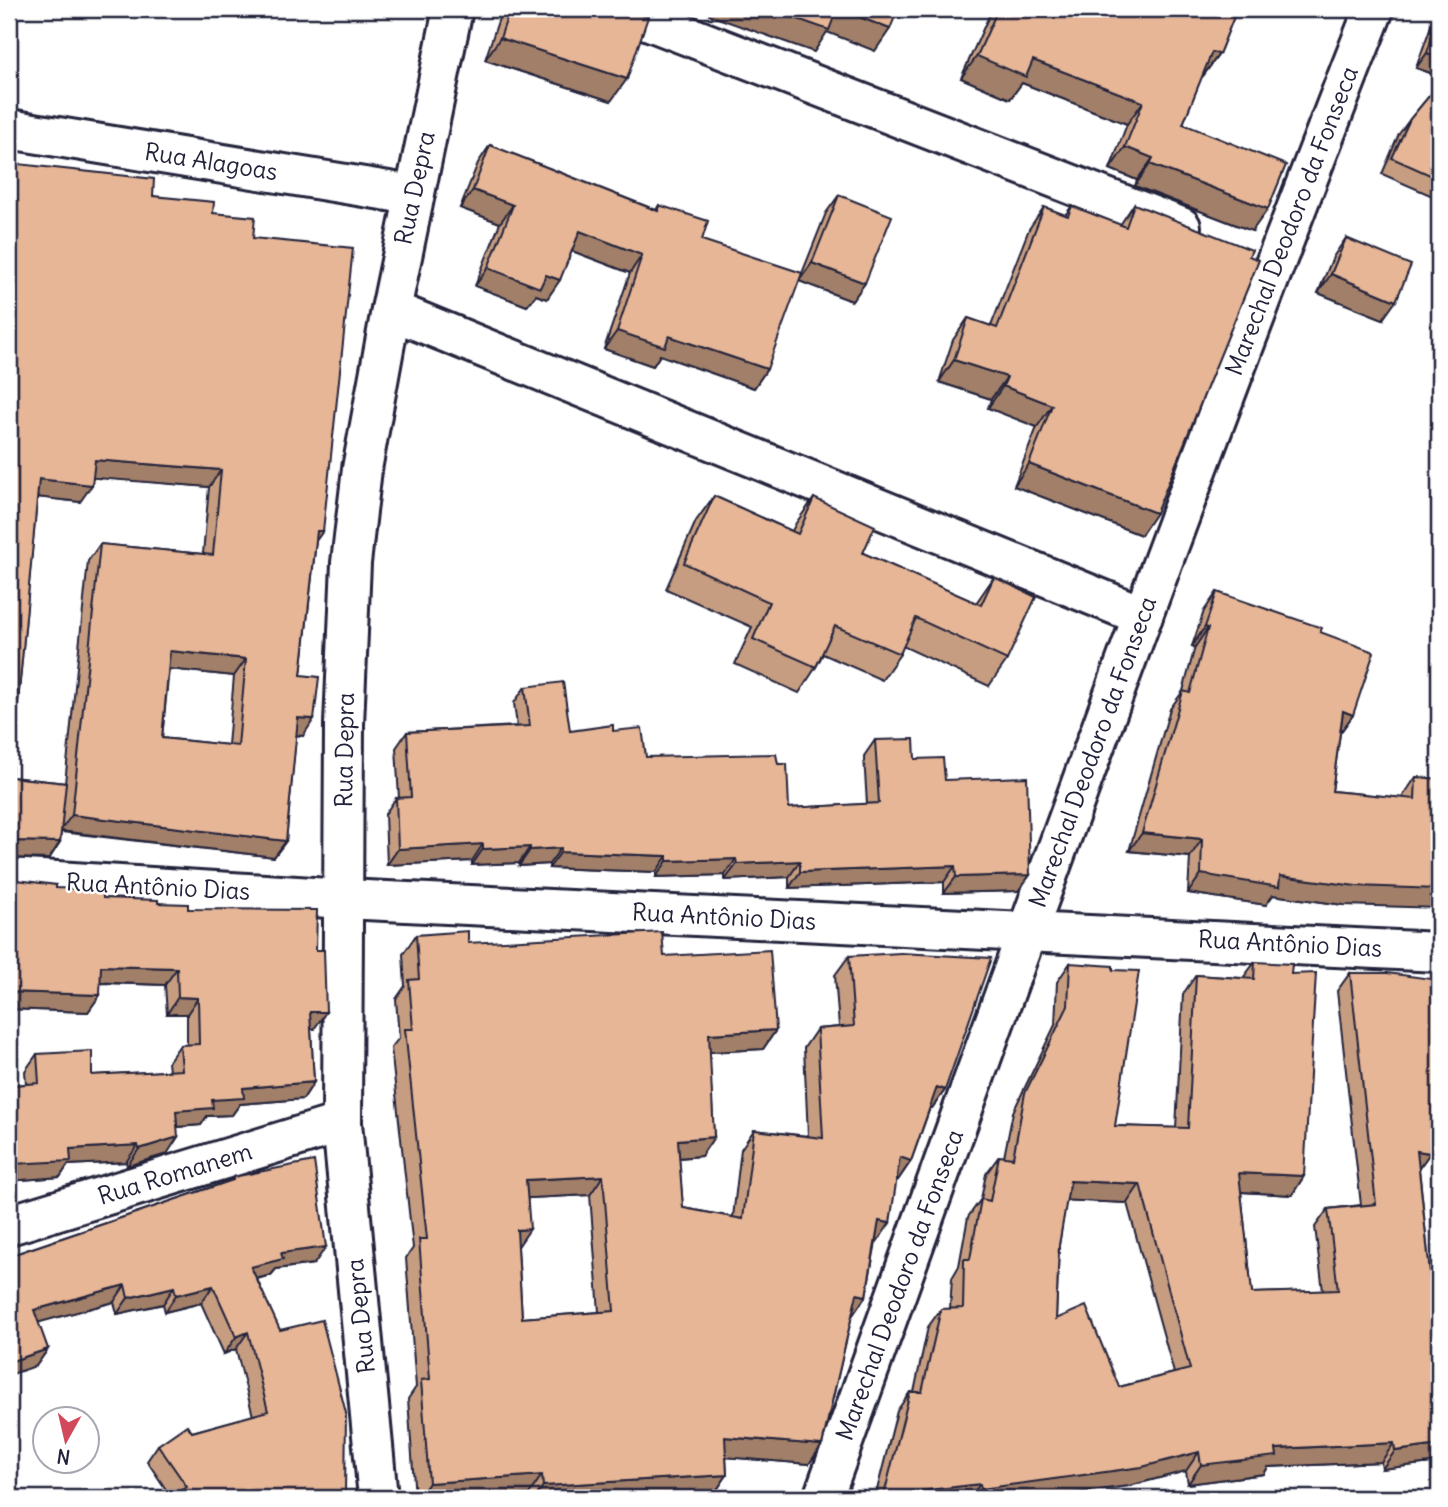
<svg xmlns="http://www.w3.org/2000/svg" width="1448" height="1507" font-family="Delius,sans-serif">
<rect width="100%" height="100%" fill="#fff"/>
<filter id="ink" filterUnits="userSpaceOnUse"><feTurbulence type="fractalNoise" baseFrequency=".0143" numOctaves="2"/><feDisplacementMap in="SourceGraphic" scale="14" xChannelSelector="R" yChannelSelector="G"/><feConvolveMatrix kernelMatrix="1 2 1 2 8 2 1 2 1" color-interpolation-filters="sRGB"/></filter>
<g filter="url(#ink)">
<g fill="none" stroke-linecap="round" stroke-linejoin="round">
<defs>
<g id="street">
<path d="M619,9L1181,227"/>
<path d="M9,129L413,195"/>
<path d="M391,310L1143,616"/>
<path d="M9,878L345,899L1439,952"/>
<path d="M9,1225L342,1123"/>
<path d="M823,1498C1002,1000 1180,501 1374,9"/>
</g>
<path id="secondary" d="M378,1498L342,1123L344,724L351,563L362,469L391,310L453,9"/>
</defs>
<!-- street casing -->
<use href="#street" stroke="#22223b" stroke-width="44"/>
<!-- secondary casing -->
<use href="#secondary" stroke="#22223b" stroke-width="44"/>
<!-- street -->
<use href="#street" stroke="#fff" stroke-width="38"/>
<!-- secondary -->
<use href="#secondary" stroke="#fff" stroke-width="38"/>
</g>
<!-- wall -->
<g fill="#c69d81" stroke="#22223b" stroke-width="2" fill-rule="evenodd">
<path d="M502,9H624L611,101L485,60Z"/>
<path d="M992,9H1237L1219,54L1203,76H1202L1183,124L1252,231L1135,186L1137,180L1110,169L1127,124L1022,83L1010,99L961,78Z"/>
<path d="M1439,10V76L1416,68L1433,20Z"/>
<path d="M1439,84V194L1437,198L1382,174L1399,134L1410,119Z"/>
<path d="M490,145L656,210L659,205L702,240L767,369L754,388L660,355L653,366L604,349L630,273L572,251L547,299L536,295L527,306L475,286L500,223L460,208L478,163Z"/>
<path d="M9,163L153,196L213,213L253,238L316,541L301,675L303,736L296,735L286,841L274,857L61,832L60,842L49,859L9,858ZM93,477L209,487L203,554L100,544L88,561L65,783L11,777L37,497L80,502ZM169,669L234,676L228,745L162,738Z"/>
<path d="M839,195L865,283L852,301L799,281L826,213Z"/>
<path d="M1134,204L1141,535L1014,486L1037,427L988,408L991,399L939,382L953,340L968,318L991,326L1029,229L1044,207L1065,215L1072,206L1120,225Z"/>
<path d="M1346,238L1383,319L1318,293L1333,257Z"/>
<path d="M714,496L792,531L796,523L814,498L863,553L976,603L994,577L1007,660L989,686L903,646L900,654L882,680L823,654L816,667L799,693L735,664L752,627L666,589L696,521Z"/>
<path d="M1217,592L1320,632L1353,715L1340,733L1332,791L1403,798V796L1416,777L1439,779L1343,905L1273,895L1266,905L1188,893L1190,857L1129,851L1170,709L1183,691L1195,647L1192,646L1204,611Z"/>
<path d="M525,687L570,731H613L646,757L778,764L789,808L867,804L864,756L875,740L915,759L945,780L1030,875L1018,891L944,893V882L789,888V877L725,880V875L656,877V872L549,868V864L519,866V863L472,865V861L387,865L385,814L396,798H399L396,748L407,732L517,726L514,703Z"/>
<path d="M9,879L103,898L158,903L188,909L314,1029H311L314,1082L303,1099L240,1104L232,1115L207,1116L201,1125L177,1127L167,1154L127,1166L126,1162L68,1165L60,1177L9,1181V1092L14,1085L26,1084L25,1071L37,1054L92,1075L169,1071L168,1062L180,1045H187V1014H167L165,985L100,983V995L88,1012L9,1009Z"/>
<path d="M416,935L468,943L664,956L776,1030L763,1049L709,1052L714,1137L701,1156L679,1158L683,1208L733,1217L741,1149L754,1130L808,1136L804,1048L817,1029L839,1027L835,975L849,956L945,1090L932,1108H930L911,1161L898,1180L897,1179L876,1242L866,1296L852,1315L822,1445L809,1464L726,1457L727,1475L714,1494L641,1498H530L529,1494L468,1498H415L408,1399L416,1387L406,1258L413,1248L391,1048L399,1038L396,999L405,986L403,954ZM590,1195L599,1312L522,1318L518,1247L528,1198Z"/>
<path d="M1255,962L1291,974L1304,1176L1292,1195L1241,1192L1252,1293L1323,1291L1315,1227L1328,1209L1361,1205L1337,991L1350,973L1439,1146L1430,1145V1153L1419,1168L1434,1311L1439,1310V1462L1382,1469L1381,1462L1268,1467L1264,1474L1188,1484L1186,1471L1129,1486L1034,1498H875L897,1411L910,1392H914L928,1327L941,1309H950L952,1278L959,1266L968,1217L981,1199L986,1174L999,1156L1004,1157L1013,1112L1055,1025L1057,982L1070,963L1115,1126L1176,1128L1183,994L1196,975L1243,978ZM1066,1200L1127,1203L1174,1373L1119,1387L1056,1319L1059,1245Z"/>
<path d="M233,1177L314,1264L276,1269L271,1275L257,1279L345,1494L342,1498H170L171,1497L147,1461L158,1445L192,1432L253,1416L236,1349L224,1354L201,1303L165,1312L163,1304L117,1314L114,1302L38,1322L48,1349L36,1366L9,1256L230,1181Z"/>
</g>
<!-- shaded-wall -->
<g fill="#a17f69" stroke="#22223b" stroke-width="2">
<path d="M713,9H839L890,29L875,51L827,32L814,52L709,15Z"/>
<path d="M500,38L627,79L611,101L485,60Z"/>
<path d="M1212,52L1219,54L1203,76L1197,74Z"/>
<path d="M1427,53L1439,57V76L1416,68Z"/>
<path d="M977,56L1033,60L1143,102L1127,124L1022,83L1010,99L961,78Z"/>
<path d="M1125,147L1153,158L1137,180L1110,169Z"/>
<path d="M1150,164L1268,209L1252,231L1135,186Z"/>
<path d="M473,190L513,205L500,223L460,208Z"/>
<path d="M9,209L17,210L9,222Z"/>
<path d="M580,231L642,255L630,273L567,249Z"/>
<path d="M812,263L865,283L852,301L799,281Z"/>
<path d="M488,268L546,275L560,280L547,299L536,295L527,306L475,286Z"/>
<path d="M1331,274L1396,301L1383,319L1318,293Z"/>
<path d="M617,331L669,336L767,369L754,388L660,355L653,366L604,349Z"/>
<path d="M954,360L1007,377L991,399L939,382Z"/>
<path d="M1003,386L1052,405L1037,427L988,408Z"/>
<path d="M95,460L221,470L209,487L83,477Z"/>
<path d="M1029,464L1156,513L1141,535L1014,486Z"/>
<path d="M39,479L92,485L80,502L27,496Z"/>
<path d="M317,531H323L311,548Z"/>
<path d="M1205,627L1208,628L1195,647L1192,646Z"/>
<path d="M170,651L246,659L234,676L159,668Z"/>
<path d="M1343,711L1353,715L1340,733Z"/>
<path d="M298,718L314,719L303,736L286,734Z"/>
<path d="M72,815L286,841L274,857L60,831Z"/>
<path d="M1142,833L1202,839L1190,857L1129,851Z"/>
<path d="M12,841L60,842L49,859L9,858V844Z"/>
<path d="M483,844L472,861L387,865L398,849Z"/>
<path d="M530,847L519,863L472,865L483,849Z"/>
<path d="M561,848L549,864L519,866L530,850Z"/>
<path d="M561,852L667,856L656,872L549,868Z"/>
<path d="M736,859L725,875L656,877L667,861Z"/>
<path d="M800,861L789,877L725,880L737,864Z"/>
<path d="M955,866L944,882L789,888L800,872Z"/>
<path d="M1201,874L1280,876L1439,889V908L1343,905L1273,895L1266,905L1188,893Z"/>
<path d="M1030,875L1018,891L944,893L956,877Z"/>
<path d="M101,966L177,968L165,985L89,982Z"/>
<path d="M9,992L100,995L88,1012L9,1009Z"/>
<path d="M178,997L198,998L187,1014H167Z"/>
<path d="M310,1012H326L314,1029H298Z"/>
<path d="M776,1030L763,1049L695,1053L709,1034Z"/>
<path d="M314,1082L303,1099L240,1104L232,1115L207,1116L201,1125L165,1128L176,1111L212,1100L243,1088Z"/>
<path d="M937,1087L945,1090L932,1108L924,1106Z"/>
<path d="M1432,1126H1439V1146L1419,1144Z"/>
<path d="M178,1137L167,1154L127,1166L139,1149Z"/>
<path d="M714,1137L701,1156L665,1159L678,1140Z"/>
<path d="M138,1145L126,1162L68,1165L60,1177L9,1181V1168L11,1164L70,1149Z"/>
<path d="M1417,1151L1430,1153L1417,1171Z"/>
<path d="M900,1157L911,1161L898,1180L887,1176Z"/>
<path d="M1239,1173L1304,1176L1292,1195L1226,1191Z"/>
<path d="M603,1176L590,1195L513,1199L526,1180Z"/>
<path d="M1070,1181L1140,1184L1127,1203L1057,1200Z"/>
<path d="M879,1221L890,1223L877,1242L866,1240Z"/>
<path d="M530,1229L517,1248V1230Z"/>
<path d="M326,1247L314,1264L276,1269L271,1275L239,1283L251,1267L281,1253Z"/>
<path d="M125,1285L114,1302L22,1327L34,1310Z"/>
<path d="M213,1286L201,1303L165,1312L176,1295Z"/>
<path d="M174,1287L163,1304L117,1314L128,1298Z"/>
<path d="M857,1294L866,1296L853,1315L844,1313Z"/>
<path d="M248,1332L236,1349L224,1354L236,1337Z"/>
<path d="M48,1349L36,1366L9,1375V1362Z"/>
<path d="M725,1437L822,1445L809,1464L711,1456Z"/>
<path d="M1394,1443L1381,1462L1268,1467L1264,1474L1188,1484L1201,1465L1276,1449Z"/>
<path d="M1439,1445V1462L1382,1469L1395,1451Z"/>
<path d="M1199,1452L1186,1471L1129,1486L1034,1498H974L981,1489Z"/>
<path d="M542,1475L529,1494L468,1498H418L429,1483Z"/>
<path d="M727,1475L714,1494L641,1498H535L543,1486Z"/>
<path d="M980,1484L970,1498H882L884,1495Z"/>
</g>
<!-- building -->
<g fill="#e6b696" stroke="#22223b" stroke-width="2" fill-rule="evenodd">
<path d="M510,9H624L648,17L627,79L500,38Z"/>
<path d="M769,9H837L829,30Z"/>
<path d="M839,9H898L890,29Z"/>
<path d="M998,9H1237L1219,54L1212,52L1183,124L1286,165L1268,209L1150,164L1153,158L1125,147L1143,102L1033,60L1026,77L977,56Z"/>
<path d="M1439,17V57L1427,53Z"/>
<path d="M1439,84V179L1392,158L1410,119Z"/>
<path d="M490,145L658,211L659,205L708,221L702,240L802,273L767,369L669,336L665,347L617,331L642,255L580,231L560,280L546,275L540,288L488,268L513,205L473,190Z"/>
<path d="M9,163L154,179L153,196L214,202L213,213L255,217L253,238L353,248L323,531H317L301,675L319,677L314,719L298,718L286,841L72,815L100,544L213,555L221,470L95,460L92,485L39,479L11,777L66,783L60,842L12,841L9,844V286L17,210L9,209ZM170,651L246,659L238,746L162,738Z"/>
<path d="M839,195L892,216L865,283L812,263Z"/>
<path d="M1134,204L1252,250L1249,256L1259,260L1156,513L1029,464L1052,405L1003,386L1007,377L954,360L968,318L997,328L1044,207L1068,216L1072,206L1126,227Z"/>
<path d="M1346,238L1411,265L1396,301L1331,274Z"/>
<path d="M714,496L798,534L814,498L875,526L863,553L981,605L994,577L1036,597L1007,660L916,618L900,654L835,626L816,667L753,639L769,602L684,563Z"/>
<path d="M1217,592L1322,628L1320,632L1374,652L1353,715L1343,711L1332,791L1415,799L1416,777L1439,779V889L1356,886L1280,876L1279,887L1201,874L1202,839L1142,833L1183,691L1190,693L1208,628L1205,627Z"/>
<path d="M563,682L570,731L613,725V731L642,728L646,757L776,754L778,764H787L789,808L879,803L875,740L914,739L915,759L943,758L945,780L1027,777L1030,875L956,877L955,866L800,872V861L737,864L736,859L667,861V856L561,852V848L530,850V847L483,849V844L398,849L396,798L411,797L407,732L530,726L525,687Z"/>
<path d="M9,879L56,885V888L103,890V898L158,900V903L188,904V909L317,910L316,950H324L326,1012H310L314,1082L243,1088L244,1098L212,1100L213,1108L176,1111L178,1137L139,1149L138,1145L70,1149L71,1161L11,1164L14,1085L39,1083L37,1054L92,1051V1075L182,1070L180,1045L199,1044L198,998L178,997L177,968L101,966L100,995L9,992Z"/>
<path d="M468,931V943L662,932L664,956L770,950L776,1030L709,1034L714,1137L678,1140L683,1208L743,1219L754,1130L823,1138L817,1029L854,1026L849,956L901,953L991,958L945,1090L937,1087L911,1161L900,1157L890,1223L879,1221L866,1296L857,1294L822,1445L725,1437L727,1475L543,1486L542,1475L429,1483L421,1380L430,1379L419,1239H427L405,1029H413L409,980L419,979L416,935ZM603,1176L614,1311L522,1318L517,1230L530,1229L526,1180Z"/>
<path d="M1255,962L1292,964L1291,974L1316,973L1304,1176L1239,1173L1252,1293L1338,1290L1328,1209L1376,1204L1350,973H1387L1439,980V1126H1432L1430,1153L1417,1151L1434,1311L1439,1310V1445L1395,1451L1394,1443L1276,1449L1277,1456L1201,1465L1199,1452L1142,1467L981,1489L980,1484L884,1495L910,1392H922L941,1309L963,1308L964,1259H970L981,1199L990,1201L999,1156L1013,1158L1025,1093L1068,1006L1070,963L1113,966V970L1139,971L1115,1126L1188,1128L1196,975L1254,979ZM1070,1181L1140,1184L1190,1369L1119,1387L1086,1306L1056,1319L1059,1245Z"/>
<path d="M314,1161L326,1247L281,1253L283,1259L251,1267L280,1330L322,1320L346,1413L345,1494L338,1498H170L187,1487L158,1445L187,1425L192,1432L268,1411L248,1332L236,1337L213,1286L176,1295L174,1287L128,1298L125,1285L34,1310L48,1349L9,1362V1256L233,1180V1177Z"/>
</g>
</g>
<g text-anchor="middle" stroke-width="5" stroke-linejoin="round" paint-order="stroke">
<!-- street labels -->
<g font-size="24" fill="#22223b" stroke="#fff">
<text transform="translate(211 162) rotate(9)" y="8">Rua Alagoas</text>
<text transform="translate(415 188) rotate(-78)" y="8">Rua Depra</text>
<text transform="translate(1292 221) rotate(-69)" y="8">Marechal Deodoro da Fonseca</text>
<text transform="translate(345 750) rotate(-89)" y="8">Rua Depra</text>
<text transform="translate(1093 752) rotate(-70)" y="8">Marechal Deodoro da Fonseca</text>
<text transform="translate(158 887) rotate(3)" y="8">Rua Antônio Dias</text>
<text transform="translate(724 917) rotate(3)" y="8">Rua Antônio Dias</text>
<text transform="translate(1290 944) rotate(3)" y="8">Rua Antônio Dias</text>
<text transform="translate(175 1174) rotate(-17)" y="8">Rua Romanem</text>
<text transform="translate(900 1285) rotate(-70)" y="8">Marechal Deodoro da Fonseca</text>
<text transform="translate(361 1316) rotate(-96)" y="8">Rua Depra</text>
</g>
</g>
<!-- margin -->
<rect width="1448" height="1507" fill="none" stroke="#fff" stroke-width="35"/>
<rect x="18" y="18" width="1413" height="1472" fill="none" stroke="#22223b" stroke-width="2.5" filter="url(#ink)"/>
<!-- north arrow -->
<g transform="translate(66 1440) rotate(188)"><circle r="33" fill="#ffffff" stroke="#a7a7b1" stroke-width="2"/>
<path d="M0-5L12 26L0 18L-12 26Z" fill="#d1495b"/>
<text y="-10" font-size="19" font-weight="bold" text-anchor="middle" fill="#22223b">N</text>
</g>
</svg>
